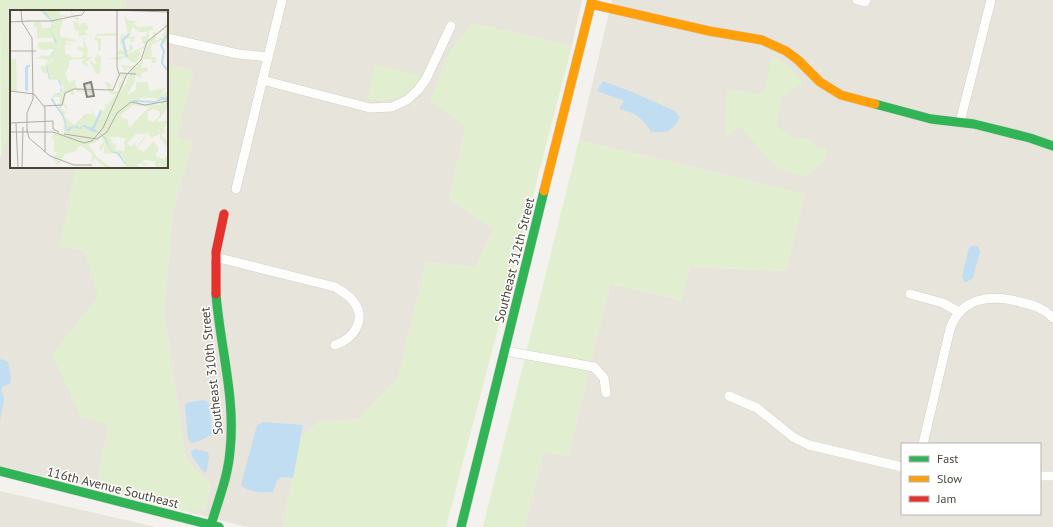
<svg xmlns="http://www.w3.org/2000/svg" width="1053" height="527" font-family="'PT Sans',sans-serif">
<rect width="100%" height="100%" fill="#f4f2ee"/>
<!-- residential -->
<g fill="#e7e4dc" fill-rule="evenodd">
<path d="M125,0H582L572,46L472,23L466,126L449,199L493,228L476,267L426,262L398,378L359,419L319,422L302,436L282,527H248L188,512L205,509L211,485L186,459L164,312L173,211L193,142L176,137L194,71L167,64V11H122Z"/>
<path d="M612,0H1053V527H525L544,451L568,457L610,284L680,300L691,267L786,271L805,194L579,140ZM902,444H1040V514H902Z"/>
<path d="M11,130V167H76L60,246L84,250L99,296L52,355L109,424L96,488L0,466V158Z"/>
<path d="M0,491L156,527H0Z"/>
</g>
<!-- green -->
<g fill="#e1eecf">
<path d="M0,0H125L122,11H11V130L1,158Z"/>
<path d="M472,23L572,46L446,527H282L302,436L319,422L359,419L398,378L426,262L476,267L493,228L449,199L466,127L430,100L450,51Z"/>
<path d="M772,56L789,66L803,83L782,97L776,126L792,137L810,139L819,149L827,147L825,161L805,177L777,168L739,126L725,139L727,89L762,94L764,93Z"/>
<path d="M167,64L194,71L177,137L193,142L173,211L164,312L186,459L211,485L205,509L188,512L96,488L109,425L81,417L52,355L98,296L84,250L60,246L76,167H167Z"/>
<path d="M375,64L423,76C407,98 393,103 367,99Z"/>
<path d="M579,140L805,194L786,271L691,267L681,300L610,284L568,457L544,451L525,527H483Z"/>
</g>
<!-- water -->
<g fill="#c0ddf1">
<path d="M603,81L632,92L675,111L680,117C672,132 667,133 651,132C643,118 636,113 619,109L624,101L597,91Z"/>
<path d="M971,246H978L980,251L973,278L965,283L962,276L969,248Z"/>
<path d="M2,359L8,362L11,378L10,384L2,387L1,390L4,398L0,421V360Z"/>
<path d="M203,400L207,401L209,403L212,434L202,440L192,443L188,439L185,406L187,403Z"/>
<path d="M264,422L303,425L293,478L281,477L276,482L273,492C262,493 248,492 241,485L257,425Z"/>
<path d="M195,449L208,452L209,457L207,471L204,473L192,456L191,452Z"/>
</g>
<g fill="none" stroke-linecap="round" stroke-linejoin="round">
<defs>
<g id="street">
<path d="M857,0L865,2L866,0"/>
<path d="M167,38L238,54L268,57"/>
<path d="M262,80L370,108L392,107L407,100L418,90L426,79L451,26"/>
<path d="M960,122L991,0"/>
<path d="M236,189L282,0"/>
<path d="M215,257L335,287C341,291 349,295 353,301C368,320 353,339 335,345"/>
<path d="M910,294L943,303L959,312"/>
<path d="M505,351L594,367L604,378L606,393"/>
<path d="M729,396L757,408L793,437L809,445L902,467"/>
<path d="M923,444L950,329C961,297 991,294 1020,302C1033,305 1044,308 1053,318"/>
<path d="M1040,476H1053"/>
</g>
<g id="fast">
<path d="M875,104L931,119L974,124L1030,138L1053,146"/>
<path d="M0,471L219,527"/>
<path d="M211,525C218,501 228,477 230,451C236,399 220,346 216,294"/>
<path d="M461,527L544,191"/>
</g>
<g id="slow">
<path d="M591,4L709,31L762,40L786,51L798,60L820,82L841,95L875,104"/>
<path d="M544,191L592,0"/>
</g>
<path id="jam" d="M216,294V252L224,214"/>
</defs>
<!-- street casing -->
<use href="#street" stroke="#d2d0cb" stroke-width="10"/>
<!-- fast casing -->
<use href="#fast" stroke="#d3cfc5" stroke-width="10"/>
<!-- slow casing -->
<use href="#slow" stroke="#d3cfc5" stroke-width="10"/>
<!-- jam casing -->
<use href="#jam" stroke="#d3cfc5" stroke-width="10"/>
<!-- street -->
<use href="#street" stroke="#fdfdfc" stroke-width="9"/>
<!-- fast -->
<use href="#fast" stroke="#30b455" stroke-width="9"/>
<!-- slow -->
<use href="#slow" stroke="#ff9f0a" stroke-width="9"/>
<!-- jam -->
<use href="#jam" stroke="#e5322d" stroke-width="9"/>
</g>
<g text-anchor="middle" stroke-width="3" stroke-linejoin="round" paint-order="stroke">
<!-- street labels -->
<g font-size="13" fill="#4b4439" stroke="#fff">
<text transform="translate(514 260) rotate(-76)" y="5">Southeast 312th Street</text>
<text transform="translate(211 371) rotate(-96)" y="5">Southeast 310th Street</text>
<text transform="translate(113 487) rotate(14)" y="5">116th Avenue Southeast</text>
</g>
</g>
<!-- overview -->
<g transform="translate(10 10)">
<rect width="158" height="158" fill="#f4f2ee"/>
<path d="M29,0H50V5L60,6L62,4L58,0L62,1L64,7H52L47,9L53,10L50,21L51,27L64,29L67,32L56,31V33L63,34L55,35V45L58,44L63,48L72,47L74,42L68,40L67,36L74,38L73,29L78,28L74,30L78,40L77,47H83L76,52L79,57L72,54L73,49H63L59,51V57L55,63L59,73L65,69L66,76L69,79H82L81,83L76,81L67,82L68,80L65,79L63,80L65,85H61V82L56,84L54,93L57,96V101L54,95L51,96L52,100L56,102L54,106L64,115L75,104H83L81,96L85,106H88L90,99L93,101L95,98V94H91H98L104,87L105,84H100L95,72L101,74V80L109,82V74L113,69L107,66V62V66L116,63L113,77L105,92L116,74L121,60L118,58L116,61L110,55L122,56L127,53L121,52L115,47L110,50L98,49L115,45L107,44L108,41L113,40L112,34H110L111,23L113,26L115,23V28L118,25L114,6L118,10L129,12L123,13L128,17L143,16V20H139V29L143,26V21L147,23V19L148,22L154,17L158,10V15L140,29L134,38L128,41L131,43L128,47L130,49L127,51L129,53L122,58L131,52L140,30L146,25V31L149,30L148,28L155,27L152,26L158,16V38L155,35L157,33L154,34L152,30L141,35L142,46L140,48L146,47V53H142L141,49H133L131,58L137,57L138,61L131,63L132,69L125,65V72L117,85L126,80V72H138L139,81L155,78L152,86L158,79V97L148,110V112L156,110L158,112L154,118L156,122L151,125L158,131V138L150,128V124L141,128L138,123L127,139L134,142L144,131L149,139L145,146L154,149L158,146V158L147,154L152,158H146L145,152L133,149V154L137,153L138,154L134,156L131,152L130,154H126L130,158H118L109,143L94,144L95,132L92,140L89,139L94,130L90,127L85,133L78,134L86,146L102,158H96L84,148V151L83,152H82V144L72,136L67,137V141L55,144L48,156L46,153L43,149L47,143L44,141V127L41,131L43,123L58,127L43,122L59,124L54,123L53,116L56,115L49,98L50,87H43L45,93L42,88L43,84H51L54,77L48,70L40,69L39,71L37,57L43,50V44L47,38L48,33L42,44V49L36,56L37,63H33L30,56H35L39,50L25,48L30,47L31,45L39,46L44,39L32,40L27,36L29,32H43V28H24L27,27V17H24V12H31L32,18H39L41,16V11ZM123,17L129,22H137V26L130,27L135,36L117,44V42L123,40V36L119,34V40H116L114,29L121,28V32H124V27L127,26L119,27ZM130,88H146L147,93L151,92V95L128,93ZM123,95L139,97L119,118L117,109L112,108L111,105ZM142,99L149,101L150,105L144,112L138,110V102ZM137,123L126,138L125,132L122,136L117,134L126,124ZM100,127L117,128L114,131L115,141L105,140L107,132L104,135ZM68,6L69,17L72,13H78L76,14L79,18L74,22L79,25L69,26V21L65,20L63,11L67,12L65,7ZM107,23V26H87V29L91,28V41H88V31L84,30L87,24ZM86,43L91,47L90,64H86L80,52L82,50V53L87,54L84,48L87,47ZM0,49H6L7,82L0,81Z" fill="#e1eecf" fill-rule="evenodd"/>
<path d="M31,0L36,2L43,13V16L41,22L46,30L47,36L46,39L43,44L42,50L37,57L40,69L49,70L51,74L52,80L50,84H43L42,88L54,106L56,114L57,121L59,117L68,116V119L73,115L78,120H84L89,122L96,128L101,141L109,143L118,158L107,144L101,142L95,129L89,123L78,120L72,116L71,119H68L65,117L64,119L63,117L59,121H56L53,107L41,90L43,84L50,83L51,77L48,70L39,69L36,57L42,50V44L47,36L41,22L43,13Z" fill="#c0ddf1"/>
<path fill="none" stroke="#c0ddf1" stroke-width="2" d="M158,23L151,35L154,41L152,53L158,61M117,47L113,30L119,24M16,57V80M17,81V56H20M123,91L147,92L152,88L156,90L157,86M74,116L86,121M81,119L84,117L91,101"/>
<path fill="none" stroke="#b0aca6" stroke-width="1" d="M11,0L12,12L22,28L23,89L17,103V122M101,0L158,2M107,0V57L109,64M64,6L72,5L75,0M18,11H41L65,6M0,12L19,11M0,41H26M0,81L24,84M24,84L35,98V142M34,96L52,95L55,83L64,79L103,80L110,63L126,64M0,113L43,111V119L49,122M6,113L8,158M17,120L19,128L40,146L64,155H82M0,122H43L74,133L82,131L93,118L117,64L131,50L137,32L158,15M54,124L87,129L97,122L107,103L121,92L135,95L158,91M12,158L13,117"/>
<path fill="#868178" fill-opacity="0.15" stroke="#868178" stroke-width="2" d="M81,72L84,86L77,87L74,74Z"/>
<rect width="158" height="158" fill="none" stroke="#4b4439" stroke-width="2"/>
</g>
<!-- legend -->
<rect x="901" y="443" width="140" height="72" fill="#ffffff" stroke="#b7b4b0"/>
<rect x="909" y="456" width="20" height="6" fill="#30b455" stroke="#b7b4b0"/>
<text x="937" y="463" font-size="12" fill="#4b4439">Fast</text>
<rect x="909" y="476" width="20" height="6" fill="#ff9f0a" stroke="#b7b4b0"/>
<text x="937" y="483" font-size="12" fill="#4b4439">Slow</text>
<rect x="909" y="496" width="20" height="6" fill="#e5322d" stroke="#b7b4b0"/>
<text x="937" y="503" font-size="12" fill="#4b4439">Jam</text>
</svg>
